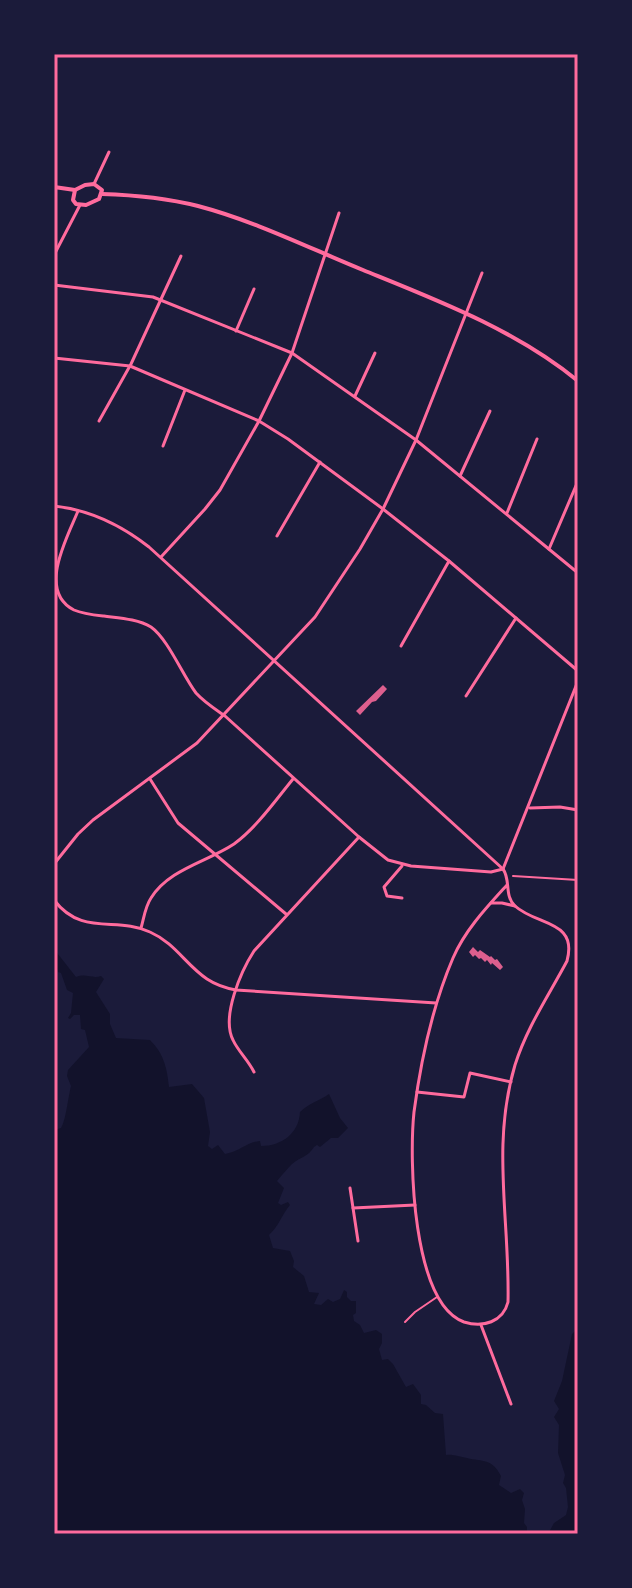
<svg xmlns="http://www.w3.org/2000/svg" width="632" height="1588" font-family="Jost,sans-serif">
<rect width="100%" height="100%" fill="#1b1b3a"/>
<!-- water -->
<g fill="#12122b">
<path d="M54,949L76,977C86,973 92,979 101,976L104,979L96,992L110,1014V1024L116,1038L150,1040C164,1054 167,1068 169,1087L192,1084L204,1098L210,1132L208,1146L212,1149L218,1145L225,1154C241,1151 247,1142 260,1141L261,1146C282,1146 299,1133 300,1112C309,1103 319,1101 329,1094L340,1118L348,1128L338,1138H331L320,1147L317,1145L314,1147C308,1157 300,1157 292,1164C287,1169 282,1175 277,1181L284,1188L278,1203L281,1205L288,1202L290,1205C281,1216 279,1226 269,1235L273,1248L290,1251L294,1261L293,1267L304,1276L309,1292L319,1293L314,1304L321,1305L328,1299L333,1302L340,1299L344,1290L347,1292V1297L351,1301H356V1313L353,1315L354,1321L360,1325L364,1333L376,1330L382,1334V1343L379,1349L382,1360L388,1359L393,1364L406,1387L413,1384L421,1395V1404L426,1405L435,1413L443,1414L446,1455C454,1454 459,1457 467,1458C483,1462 492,1458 501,1476L499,1485L511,1493L520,1489L524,1493L522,1500L525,1509L524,1523L527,1527V1534H54V1130L61,1128C66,1120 68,1098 71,1086L67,1076L68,1070L89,1047L85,1030L81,1029L80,1015H74L70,1019L68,1018L71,1013L73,993L67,990L61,973L58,972L54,959Z"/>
<path d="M578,1322V1534H548L554,1523L566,1515L568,1507L566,1488L563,1483L565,1475L558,1453L559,1425L554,1417L559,1409L554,1401L562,1381L572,1334L576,1330L575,1324Z"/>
</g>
<!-- building -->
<g fill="#dd5f8e">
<path d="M383,685L387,689L376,701L372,702L360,715L356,711Z"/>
<path d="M473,947L478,952L480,950L490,957L491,956L495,960L497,959L503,967L500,970L492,963L491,965L487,960L485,962L481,958L479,959L475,955L473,957L469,952Z"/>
</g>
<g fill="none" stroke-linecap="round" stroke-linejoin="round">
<!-- path -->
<path stroke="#ff6b9d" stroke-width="2" d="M513,876L578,880"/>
<!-- service -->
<path stroke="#ff6b9d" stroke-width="2" d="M405,1322L415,1312L437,1297"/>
<!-- minor -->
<g stroke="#ff6b9d" stroke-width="3">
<path d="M94,184L109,152"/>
<path d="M54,255L80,205"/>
<path d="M54,285L153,297L292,353L416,440L578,573"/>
<path d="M236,331L254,289"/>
<path d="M54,358L130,366L259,421L288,439L383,509L449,561L578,671"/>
<path d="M355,396L375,353"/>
<path d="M99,421L131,364L181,256"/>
<path d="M163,446L185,390"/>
<path d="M460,476L490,411"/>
<path d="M54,506C91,510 121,525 149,547L503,869C511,880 504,896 515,906C537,926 578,920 567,961C549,995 527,1027 515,1065C491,1145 510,1221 508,1302C503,1322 483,1328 464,1322C412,1303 409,1159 414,1112C421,1059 432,1007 453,958C465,930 487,907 507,885"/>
<path d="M78,511C67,538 37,591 74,610C83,614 94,615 104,616C119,618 138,619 151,627C168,639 183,676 196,693C204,702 215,709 225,716L359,837L388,860L411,866L491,872L503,869"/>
<path d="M507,513L537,439"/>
<path d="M277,536L320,462"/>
<path d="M549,549L578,481"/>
<path d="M161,557L205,509L220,490L259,421L292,353L339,213"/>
<path d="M401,646L449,561"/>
<path d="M466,696L516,618"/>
<path d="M150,779L178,823L286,914"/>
<path d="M530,808L560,807L578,810"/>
<path d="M54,864L78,834L93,820L197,743L315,617L360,549L383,509L416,440L482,273"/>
<path d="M503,869L578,681"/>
<path d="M402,898L387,896L384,887L402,866"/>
<path d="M54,900C82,937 117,916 150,932C175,943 186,965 207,979C216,985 225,988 236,990L436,1003"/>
<path d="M491,903H502L515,906"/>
<path d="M141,928C144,918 145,907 151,898C169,869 207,862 234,844C257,827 275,801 293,779"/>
<path d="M254,1072C248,1060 238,1051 233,1040C221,1017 241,971 254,951L359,837"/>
<path d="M417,1092L464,1097L470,1073L511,1082"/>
<path d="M350,1188L358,1241"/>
<path d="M353,1208L415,1205"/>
<path d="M481,1325L511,1404"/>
</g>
<!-- tertiary -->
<g stroke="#ff6b9d" stroke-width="4">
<path d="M94,184L102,190L99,199L86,205L76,204L73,200L75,190L85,185Z"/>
<path d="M54,187L75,190"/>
<path d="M102,194C135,195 166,198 198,206C255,221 309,248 363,270C437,300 516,330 578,381"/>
</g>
</g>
<!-- border -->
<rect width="632" height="1588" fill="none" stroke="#1b1b3a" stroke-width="112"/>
<rect x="56" y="56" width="520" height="1476" fill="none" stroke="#ff6b9d" stroke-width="3"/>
</svg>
